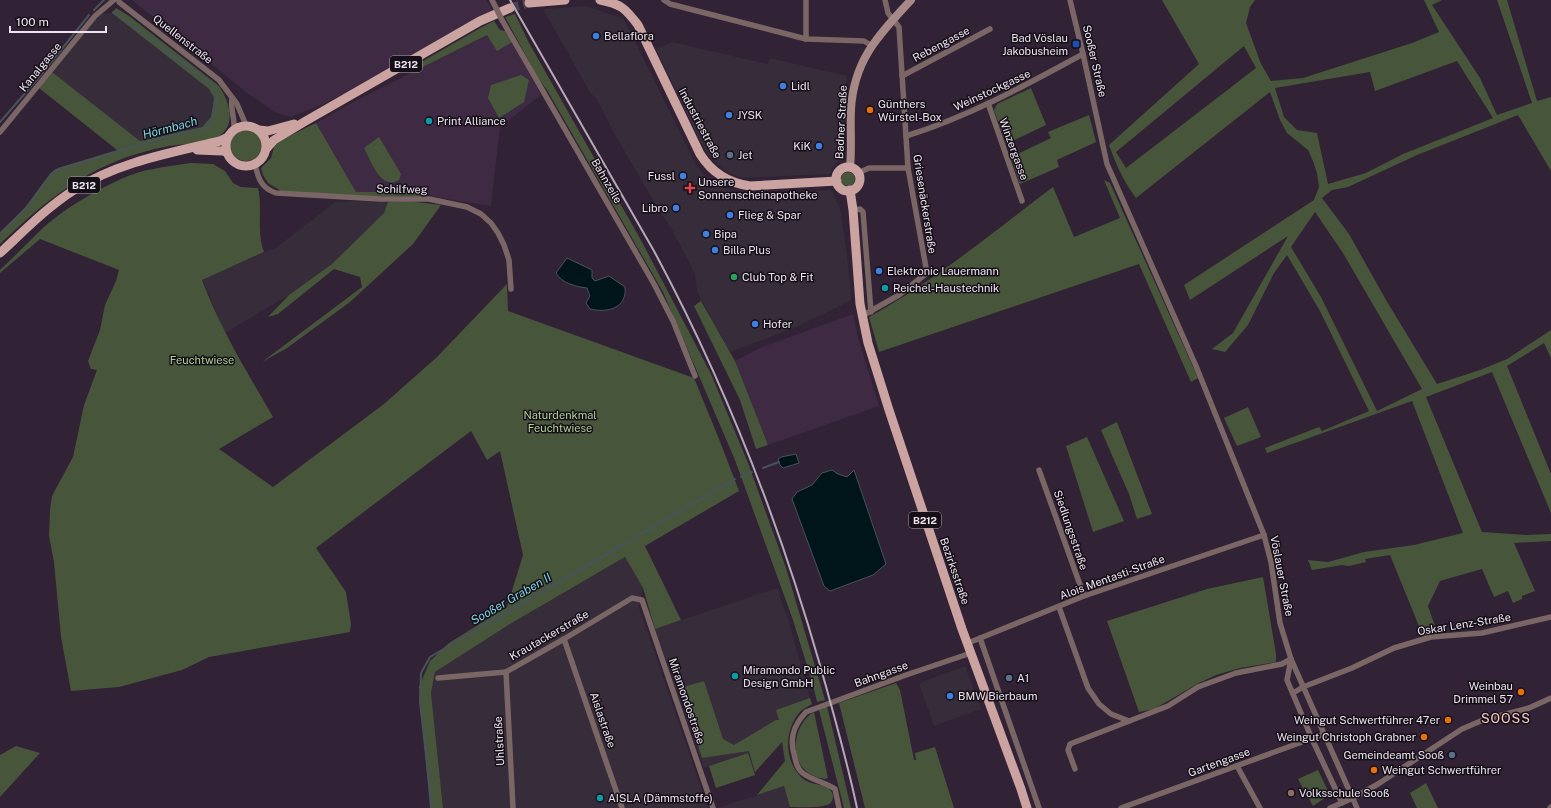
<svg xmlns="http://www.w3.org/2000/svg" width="1551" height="808" font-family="'Public Sans',sans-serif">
<rect width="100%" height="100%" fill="#312235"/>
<!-- commercial -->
<g fill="#362c3a">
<path d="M586,6L624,19L696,165L705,175L724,188L743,194H774L831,190L840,208L847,254L851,297L850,301L794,328L730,352L697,292L695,274L671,228L660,212L614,133L596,98L591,94L543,9Z"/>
<path d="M112,13L209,89L214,98L211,117L202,127L140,141L52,72L100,14Z"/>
<path d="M672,42L767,64L770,58L847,76L843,121L844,154L832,169L830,174L742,178L733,175L724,170L710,157L700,141L656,49Z"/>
<path d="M359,201L388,202L384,213L332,264L289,295L225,333L202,279L277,247L335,202Z"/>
<path d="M625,557L643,588L639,607L708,808H443L431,693L435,672L510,624Z"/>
<path d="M777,588L789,622L810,698L777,710L779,720L782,742L755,772V775L748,753L704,768L655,629Z"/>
<path d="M965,666L981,709L934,726L919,683Z"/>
<path d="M784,786L790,807L787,808H718Z"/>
</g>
<!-- built -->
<g fill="#3e2b43">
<path d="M132,0H486L493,11L351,91L321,105L290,117L275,112L246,92Z"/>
<path d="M487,35L512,42L541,95L500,127L491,206L435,197L423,192H356L316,123L359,99Z"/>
<path d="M853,314L858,338L879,406L768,445L735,361L760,348Z"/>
</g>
<!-- green -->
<g fill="#47563a" fill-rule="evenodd">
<path d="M1162,0H1255L1250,7L1246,23L1261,64L1271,81L1303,78L1412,43L1439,32L1424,0H1442L1432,5L1480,78L1497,115L1532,103L1497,0H1507L1537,101L1551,97V171L1518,115L1417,155L1348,187L1332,190L1322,198L1349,234L1386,300L1437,384L1480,370L1507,359L1551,330V358L1544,343L1507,366L1551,474V513L1492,372L1426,397L1482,532L1527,535L1551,534V541L1514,543L1535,591L1522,596V599L1513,603L1508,591L1494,597L1482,569L1440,581L1428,606L1437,632L1423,636L1390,555L1365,559L1366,562L1349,566L1342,565L1312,570L1308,560L1328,562L1364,552L1414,545L1463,533L1412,401L1267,453L1265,448L1319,427L1322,431L1369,411L1320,311L1287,255L1274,273L1248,325L1225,352L1212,349L1233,333L1288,236L1190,300L1184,285L1314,200L1319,187L1317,173L1313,161L1308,150L1287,133L1280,120L1270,92L1136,198C1123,181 1116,164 1109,145L1199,64ZM1244,46L1256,68L1126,168L1116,152ZM1457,61L1493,118L1403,154L1366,173L1328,184L1317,133L1297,130L1284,117L1275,88L1370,72L1375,91ZM1315,212L1343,253L1422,389L1377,411L1321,297L1291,247Z"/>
<path d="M116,8L129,16L219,86C228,100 237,121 221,135C210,145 181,143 165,147C153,149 140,153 127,157C75,176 40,206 0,244V232L25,208L50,174L58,168L117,150L39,88L52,72L140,141L202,127L211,117L214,98L209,89L112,13Z"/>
<path d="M515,14L529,43L642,242L711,374L748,463L786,568L825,700L817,702L813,685L793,620L735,460L663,292L547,90L538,78L505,17Z"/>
<path d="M494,21L500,30L505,31L512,42L497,51L487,35L413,72L411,68L482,27Z"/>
<path d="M521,75L529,80L524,102L499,118L488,98L491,85Z"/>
<path d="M1031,88L1046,125L1006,144L994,110L997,104Z"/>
<path d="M1089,115L1096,142L1057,160L1059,167L1020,184L1011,157L1051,138L1048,132Z"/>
<path d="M316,123L356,192H423V196H336L283,192L268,183L263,175L261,168L271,158L274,147L279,141Z"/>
<circle cx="246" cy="145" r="16"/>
<path d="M379,137L401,174L399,180C381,191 371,161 364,148Z"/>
<path d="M191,163L213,164L225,171L233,183L241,187L258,188C263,209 256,232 264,252L202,280C220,328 247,372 273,417L219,449L273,487L384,404L437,357L507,284L508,311L694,378L719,439L739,491L645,546L681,620L655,629L643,588L625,557L510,624L435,672L431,693L443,808H430L419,687L430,661L449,643L507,607L523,555L500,451L487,460L471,431L316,548L346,592L351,624L350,632L209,657L182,670L119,687L71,691L61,637L54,562L49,536L50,510L52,496L73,457L84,405L97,370L91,369L88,361L100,330L105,305L116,281L119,270L40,239L0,273V270C15,256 29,241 44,227C65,208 104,185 131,175C150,168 171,166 191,163Z"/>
<circle cx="848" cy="179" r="7"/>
<path d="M1104,180L1110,183L1198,378L1191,382L1139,264L879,352L869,317C935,281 993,232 1053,187L1074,237L1120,218Z"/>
<path d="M408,201L441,205L413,244L350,302L287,348L262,362L362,287L360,277L334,269L278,314L268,317L289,295L332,264L384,213L388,202Z"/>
<path d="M701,301L735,361L768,445L756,449L740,400L694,306Z"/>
<path d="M1248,407L1261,437L1237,446L1224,418Z"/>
<path d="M1117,422L1152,514L1137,519L1129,494L1101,430Z"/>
<path d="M1087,437L1124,521L1093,532L1066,446Z"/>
<path d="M1263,577L1276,654V662L1240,668L1216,675L1199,683L1154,709L1139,712L1107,621L1207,589Z"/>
<path d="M704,681L723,739L734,745L776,720H779L776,710L810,698L812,704C808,707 802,709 799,713C784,731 784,761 802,778C810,785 819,783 828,788C831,790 832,792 833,796C833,800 831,804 827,805C820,808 798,807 790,807L784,786L757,795L785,761L782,742L755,772L749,751L702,758L680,688Z"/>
<path d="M896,683L900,690L914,760H916L915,753L935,747L954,808H865L839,703Z"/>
<path d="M827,706L851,808H844L819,710Z"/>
<path d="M814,712L828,778L825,779C820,778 815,777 810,774C788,761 793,724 814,712Z"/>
<path d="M16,746L40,753L0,797V755Z"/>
<path d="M748,753L755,775L716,788L709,766Z"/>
<path d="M1318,770L1328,791L1325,798L1313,806L1298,779Z"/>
<path d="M1426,783L1438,808H1417L1410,793Z"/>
</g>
<!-- water -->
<g fill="#001519" stroke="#47535a">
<path d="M567,258L592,270V278L595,281L609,276L625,287C627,309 607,313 590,309L586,303L590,296L587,288C577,287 561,283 556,273Z"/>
<path d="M796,454L799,463L783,468L780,465L778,459L781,457Z"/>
<path d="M832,470L838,474L847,477L854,470L886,564L873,575L830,591L824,586L792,499L797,492L812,485L822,473Z"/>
</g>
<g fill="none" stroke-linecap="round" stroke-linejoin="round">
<!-- stream -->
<g stroke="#47535a" stroke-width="2">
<path d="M94,10L104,0"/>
<path d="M0,122L40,76L89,15"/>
<path d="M0,234L26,208L51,174L56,170L183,132C205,132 217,127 216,103C216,99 217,93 216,90C212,81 174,57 164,50L160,45L113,12"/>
<path d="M763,468L779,462"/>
<path d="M741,477L752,472"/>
<path d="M432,808L420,702L421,673L430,657L735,479"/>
</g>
<!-- primary-tunnel -->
<path stroke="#4d3f51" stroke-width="9" stroke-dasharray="9 4.5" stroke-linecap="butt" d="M510,8L529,3"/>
<!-- street -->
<g stroke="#7a6665" stroke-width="5.5">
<path d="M119,0V2L219,80L237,104L246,125"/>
<path d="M492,0L496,8"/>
<path d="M664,0L670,4L806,39L864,41L872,46"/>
<path d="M1070,0L1083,54L1107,164L1196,366L1264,535L1271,562L1280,623L1291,659L1357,808"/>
<path d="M502,20L654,284L673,321L695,376"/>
<path d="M806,39V0"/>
<path d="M902,76L990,29"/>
<path d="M232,98C230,109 235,118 234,129"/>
<path d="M988,103L1022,201"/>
<path d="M0,132L95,16L114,0"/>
<path d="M906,136C968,117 1026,85 1083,54"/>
<path d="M255,164C258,178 261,188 276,193L380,199H429L467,207L481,214L491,223L498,233L504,245L509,260L511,289"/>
<path d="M858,173L869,168H908"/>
<path d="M853,210L860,209L863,212L871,312"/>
<path d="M862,316L899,295L927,273L908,168L899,27L888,13L885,0"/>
<path d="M1039,470L1084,596"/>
<path d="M1059,607L1088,688L1099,704L1111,714L1129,721"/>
<path d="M980,638L1039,808"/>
<path d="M564,639L622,808"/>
<path d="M968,643L1084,596L1264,535"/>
<path d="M1291,659L1287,680L1312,739L1342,803"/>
<path d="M506,672L513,808"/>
<path d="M438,678L506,672L564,639L632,598L642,600L713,808"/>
<path d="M1293,693L1303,687L1352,668L1394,648L1431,637L1482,633L1551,617"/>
<path d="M1237,766L1260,808"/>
<path d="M1075,769L1068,750L1070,744L1168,706L1198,687L1236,673L1282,664L1291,659"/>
<path d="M839,808L835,789C825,782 814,781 804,774C799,771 796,763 795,758C789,739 793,726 806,712L906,675L971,653"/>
<path d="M1121,808L1324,734"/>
<path d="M1330,808L1353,798L1378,784L1462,729L1483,720L1529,708L1551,698"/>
<path d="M1550,808L1551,807"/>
</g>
<!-- secondary -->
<path stroke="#a78987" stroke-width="8" d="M850,167C852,148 850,129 851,109C854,59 879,35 911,0"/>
<!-- primary -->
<g stroke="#cba3a1" stroke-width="9">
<path d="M600,0C621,4 625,8 638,25L700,154C712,173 728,183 750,186L837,181"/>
<path d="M529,3L565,0"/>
<circle cx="246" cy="146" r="20"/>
<path d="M259,130L268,131L294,124"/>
<path d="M266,149L274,140L304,122L480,21L510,8"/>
<path d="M197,150L222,151L226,152"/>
<circle cx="848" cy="179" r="12"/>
<path d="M850,190L853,210L860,304L868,343L889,410L962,629L1021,789L1027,808"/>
<path d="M0,253C24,231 46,208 74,190C118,162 170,153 220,141L226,138"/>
</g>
<!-- rail -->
<path stroke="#b6aab9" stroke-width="2" d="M510,0L654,251C725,383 779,522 820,665C833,712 847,760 857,808"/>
<!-- street-bridge -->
<path stroke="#7a6665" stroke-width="5.5" d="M496,8L502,20"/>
</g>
<!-- markers -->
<g fill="#3f7fe0" stroke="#150f17" stroke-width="1.5">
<circle cx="596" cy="36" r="4"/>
<circle cx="783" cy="86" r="4"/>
<circle cx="729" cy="115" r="4"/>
<circle cx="819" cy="146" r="4"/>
<circle cx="683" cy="176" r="4"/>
<circle cx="676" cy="208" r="4"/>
<circle cx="730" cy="215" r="4"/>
<circle cx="706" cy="234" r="4"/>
<circle cx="715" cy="250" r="4"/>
<circle cx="879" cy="271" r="4"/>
<circle cx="755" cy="324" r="4"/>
<circle cx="950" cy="696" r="4"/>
</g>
<rect fill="#1a4fb4" stroke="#150f17" stroke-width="1.5" x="1072" y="40" width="8" height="8" rx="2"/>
<g fill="#e8710a" stroke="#150f17" stroke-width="1.5">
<circle cx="870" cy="110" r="4"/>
<circle cx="1521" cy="692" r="4"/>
<circle cx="1448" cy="720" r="4"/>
<circle cx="1424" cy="737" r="4"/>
<circle cx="1374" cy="770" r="4"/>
</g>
<g fill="#0f9aa8" stroke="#150f17" stroke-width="1.5">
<circle cx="429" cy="121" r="4"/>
<circle cx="885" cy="288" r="4"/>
<circle cx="735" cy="676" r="4"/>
<circle cx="600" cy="798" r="4"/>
</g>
<g fill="#5c6f8a" stroke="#150f17" stroke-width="1.5">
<circle cx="730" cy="155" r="4"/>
<circle cx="1009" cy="678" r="4"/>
<circle cx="1452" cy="755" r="4"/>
</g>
<path fill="#e0444e" stroke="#150f17" stroke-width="1.5" d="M688 182h4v4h4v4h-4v4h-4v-4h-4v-4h4z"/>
<circle fill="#2e9e5b" stroke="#150f17" stroke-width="1.5" cx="734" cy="277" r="4"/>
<circle fill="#8d6e63" stroke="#150f17" stroke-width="1.5" cx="1291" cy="793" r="4"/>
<g text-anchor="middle" stroke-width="3" stroke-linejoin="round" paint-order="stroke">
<!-- shield labels -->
<g fill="#150f17" stroke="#ada4b0" stroke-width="1">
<rect x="390" y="56" width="32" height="16" rx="3"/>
<rect x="68" y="177" width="32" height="16" rx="3"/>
<rect x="909" y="512" width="32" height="16" rx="3"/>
</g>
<g font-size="10" font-weight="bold" fill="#eee4f1">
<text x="406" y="68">B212</text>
<text x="84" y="189">B212</text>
<text x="925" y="524">B212</text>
</g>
<!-- poi labels -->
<g font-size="11" fill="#eee4f1" stroke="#150f17" text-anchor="start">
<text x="604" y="40">Bellaflora</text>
<text x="1068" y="42" text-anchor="end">Bad Vöslau<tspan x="1068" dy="13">Jakobusheim</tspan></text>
<text x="791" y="90">Lidl</text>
<text x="878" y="108">Günthers<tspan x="878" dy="13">Würstel-Box</tspan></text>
<text x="737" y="119">JYSK</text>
<text x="437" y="125">Print Alliance</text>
<text x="811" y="150" text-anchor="end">KiK</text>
<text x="738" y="159">Jet</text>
<text x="675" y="180" text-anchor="end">Fussl</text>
<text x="698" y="186">Unsere<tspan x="698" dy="13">Sonnenscheinapotheke</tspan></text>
<text x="668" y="212" text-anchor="end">Libro</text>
<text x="738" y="219">Flieg &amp; Spar</text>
<text x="714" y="238">Bipa</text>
<text x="723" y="254">Billa Plus</text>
<text x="887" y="275">Elektronic Lauermann</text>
<text x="742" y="281">Club Top &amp; Fit</text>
<text x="893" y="292">Reichel-Haustechnik</text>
<text x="763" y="328">Hofer</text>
<text x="743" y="674">Miramondo Public<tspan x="743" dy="13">Design GmbH</tspan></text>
<text x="1017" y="682">A1</text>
<text x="1513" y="690" text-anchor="end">Weinbau<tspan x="1513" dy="13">Drimmel 57</tspan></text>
<text x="958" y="700">BMW Bierbaum</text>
<text x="1440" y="724" text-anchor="end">Weingut Schwertführer 47er</text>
<text x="1416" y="741" text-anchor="end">Weingut Christoph Grabner</text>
<text x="1444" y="759" text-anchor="end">Gemeindeamt Sooß</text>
<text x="1382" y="774">Weingut Schwertführer</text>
<text x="1299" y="797">Volksschule Sooß</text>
<text x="608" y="802">AISLA (Dämmstoffe)</text>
</g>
<!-- street labels -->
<g font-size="11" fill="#eee4f1" stroke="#150f17">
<text transform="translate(183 39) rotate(38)" y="4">Quellenstraße</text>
<text transform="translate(941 44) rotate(-28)" y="4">Rebengasse</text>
<text transform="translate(1095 61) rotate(77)" y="4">Sooßer Straße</text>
<text transform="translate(40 67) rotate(-51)" y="4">Kanalgasse</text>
<text transform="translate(992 90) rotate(-25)" y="4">Weinstockgasse</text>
<text transform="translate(841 122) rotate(-87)" y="4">Badner Straße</text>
<text transform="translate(700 123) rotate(62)" y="4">Industriestraße</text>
<text transform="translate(1014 149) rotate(70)" y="4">Winzergasse</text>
<text transform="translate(607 181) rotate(60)" y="4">Bahnzeile</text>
<text transform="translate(402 189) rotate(1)" y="4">Schilfweg</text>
<text transform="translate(925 204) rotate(81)" y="4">Griesenäckerstraße</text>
<text transform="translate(1071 530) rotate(71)" y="4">Siedlungsstraße</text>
<text transform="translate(955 571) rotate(71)" y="4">Bezirksstraße</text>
<text transform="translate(1282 576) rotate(79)" y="4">Vöslauer Straße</text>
<text transform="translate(1112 577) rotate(-20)" y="4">Alois Mentasti-Straße</text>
<text transform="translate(1464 624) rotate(-9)" y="4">Oskar Lenz-Straße</text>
<text transform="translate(549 635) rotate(-30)" y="4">Krautackerstraße</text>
<text transform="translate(881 674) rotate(-20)" y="4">Bahngasse</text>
<text transform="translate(687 701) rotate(71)" y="4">Miramondostraße</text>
<text transform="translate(603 720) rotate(71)" y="4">Aislastraße</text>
<text transform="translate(499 741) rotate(-93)" y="4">Uhlstraße</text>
<text transform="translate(1219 762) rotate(-20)" y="4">Gartengasse</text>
</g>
<!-- park labels -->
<g font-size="11" fill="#afcf95" stroke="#150f17">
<text x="202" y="364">Feuchtwiese</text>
<text x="560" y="419">Naturdenkmal<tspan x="560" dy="13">Feuchtwiese</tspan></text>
</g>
<!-- water labels -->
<g font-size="12" font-style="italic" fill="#7fd5e3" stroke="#150f17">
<text transform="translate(170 128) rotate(-15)" y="4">Hörmbach</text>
<text transform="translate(511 599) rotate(-30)" y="4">Sooßer Graben II</text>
</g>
<!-- quarter labels -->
<g font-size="13" letter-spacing="1" fill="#fdc9c7" stroke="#150f17">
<text x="1506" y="723">SOOSS</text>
</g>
</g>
<!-- scale -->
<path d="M10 26v6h96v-6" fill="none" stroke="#eee4f1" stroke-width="2"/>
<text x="16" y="26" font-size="12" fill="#eee4f1" stroke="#150f17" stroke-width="3" paint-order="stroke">100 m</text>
</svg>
